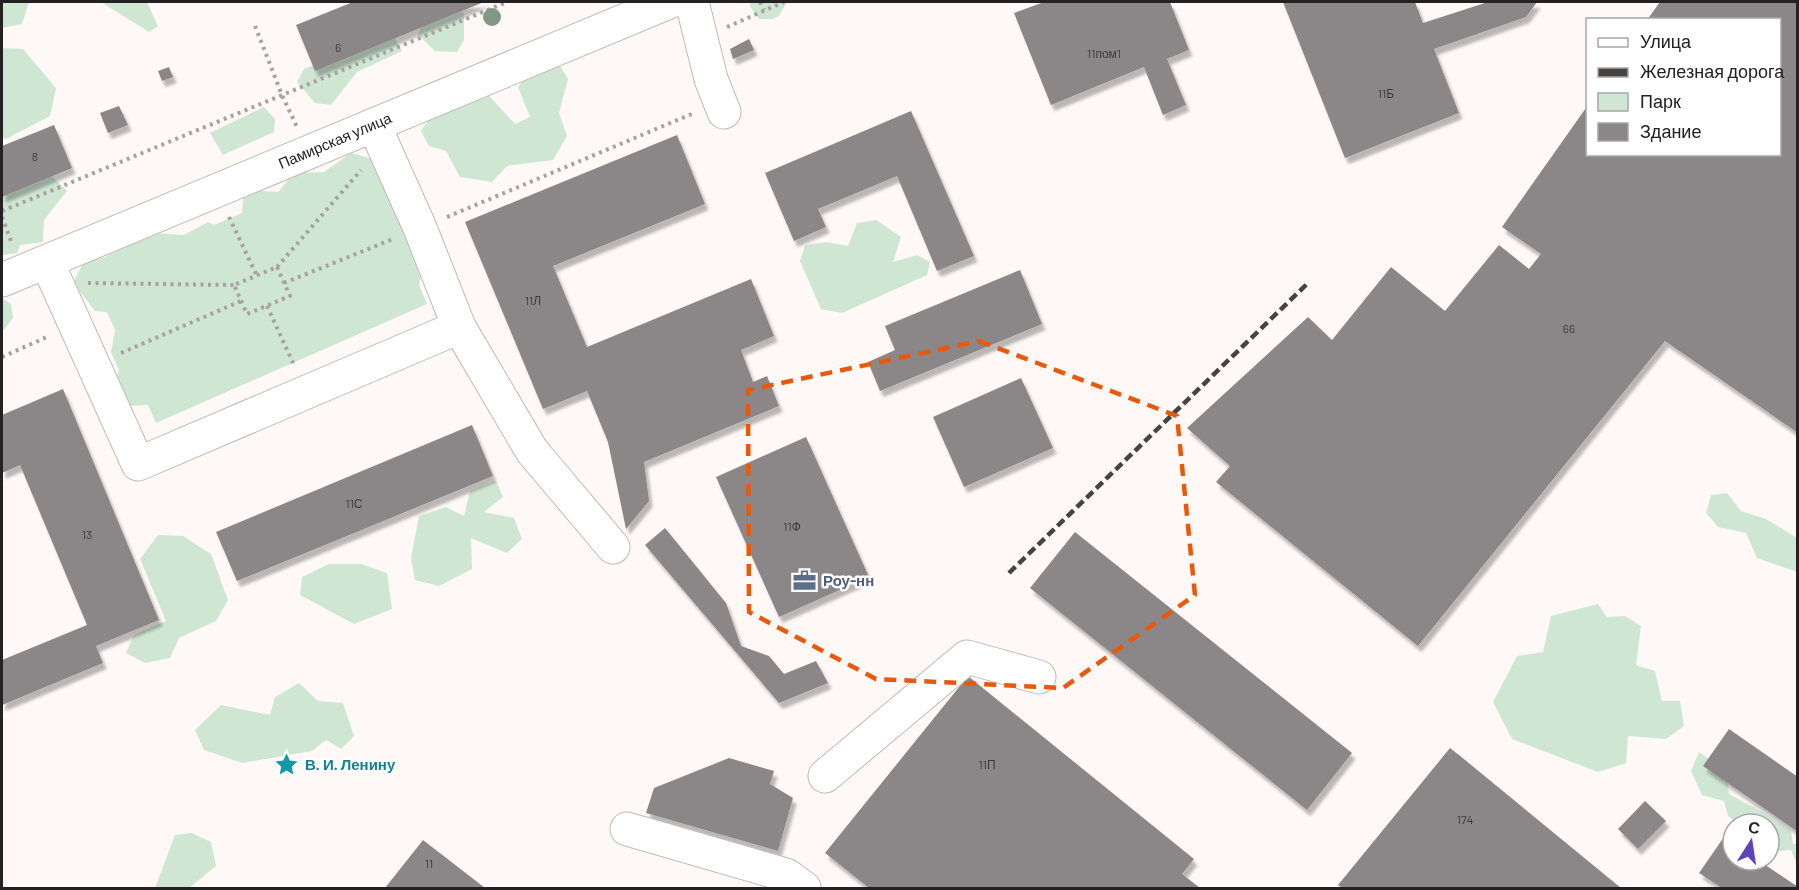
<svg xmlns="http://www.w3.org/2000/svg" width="1799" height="890" font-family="Barlow,sans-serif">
<defs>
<filter id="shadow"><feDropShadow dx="3.5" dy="6" stdDeviation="1.5" flood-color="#0004"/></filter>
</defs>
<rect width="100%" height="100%" fill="#fef8f6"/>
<!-- green -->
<g fill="#cfe6d3">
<path d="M2,2H29L22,24L2,28Z"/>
<path d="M101,2H147L158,26L149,32Z"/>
<path d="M431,2H452L464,14V40L457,52L435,51L418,35Z"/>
<path d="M750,2H787L779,16L773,19H759L750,7Z"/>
<path d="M392,33L402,51L357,72L331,105L315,103L297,82L304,69Z"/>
<path d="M2,48L23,49L56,88L50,116L6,139L2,138Z"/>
<path d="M535,64H559L568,79L559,113L567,136L553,160L507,166L492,182L460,177L446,151L429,146L421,131L443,99L481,87L515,124L530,117L518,87Z"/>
<path d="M264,107L275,119L274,132L223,155L210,133Z"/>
<path d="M351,153L384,162L426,255L419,285L427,304L156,423L148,405L126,406L113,392L119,370L111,352L115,330L107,312L95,311L73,283L84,261L105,257L152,233L184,235L208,222L214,225L242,213L243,196L262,191L278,192L294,173L324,172Z"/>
<path d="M12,165L48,172L67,191L44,220L43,242L20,245L17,253L3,255L2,178Z"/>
<path d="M876,220L901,237L893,262L917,255L930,262L927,275L842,313L821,309L800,261L805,245L827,242L848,246L857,223Z"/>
<path d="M2,298L11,304L13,318L2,332Z"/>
<path d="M496,481L503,497L484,512L514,518L522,539L507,553L471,538L472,569L439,586L415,580L411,558L419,516L446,507L464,516L470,491Z"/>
<path d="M1727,493L1741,511L1766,519L1797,538V572L1757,558L1746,533L1718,527L1706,513L1711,495Z"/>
<path d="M158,535L183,536L211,554L228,600L216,621L179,638L170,658L145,663L126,653L134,635L166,621L140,559Z"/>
<path d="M329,564H361L387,573L392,609L354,624L300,595L302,577Z"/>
<path d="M1598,604L1607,617L1625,616L1641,626L1636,665L1655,671L1662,701H1680L1684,726L1666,739L1628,736L1626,763L1598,772L1512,739L1493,702L1517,656L1543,652L1551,616Z"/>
<path d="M299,683L318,701L343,703L354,736L341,749L326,740L312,751L242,763L204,750L195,730L221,705L270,715L275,697Z"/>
<path d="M1699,752L1727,772L1729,794L1764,813L1791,831L1793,844L1797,843V864L1791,850L1771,852L1769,850V824H1738L1728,816L1724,801L1702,795L1691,771Z"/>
<path d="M192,833L211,842L216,866L189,888H155L175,835Z"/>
</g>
<!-- building -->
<g fill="#8b8789" filter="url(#shadow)">
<path d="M353,2H484L315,71L296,25Z"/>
<path d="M1044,2H1170L1189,50L1167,59L1186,105L1163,115L1144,67L1051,105L1014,13Z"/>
<path d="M1283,2H1415L1423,23L1488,2H1537L1526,17L1434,49L1459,113L1345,158Z"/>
<path d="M1660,2H1798V433L1665,341L1418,646L1216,482L1230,466L1187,428L1308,317L1332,340L1391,267L1445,311L1499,245L1529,269L1541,254L1502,227L1588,105V154H1780V20H1647Z"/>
<path d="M749,39L754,50L733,59L730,49Z"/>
<path d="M169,67L173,77L162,81L158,71Z"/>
<path d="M119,106L128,125L108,133L100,113Z"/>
<path d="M911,111L974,256L937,271L897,176L818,209L826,227L794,241L765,173Z"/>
<path d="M54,125L72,168L2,197V146Z"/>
<path d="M677,135L705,204L553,266L587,347L751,279L774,336L741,350L753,382L767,376L779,406L644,462L649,501L626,529L608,442L587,391L543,409L465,222Z"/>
<path d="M1020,270L1042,324L880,391L868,362L895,350L885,326Z"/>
<path d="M1021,378L1053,448L964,487L933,417Z"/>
<path d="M63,389L159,620L96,646L103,663L2,705V660L87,625L20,465L2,473V415Z"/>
<path d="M472,425L493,476L237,581L216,532Z"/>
<path d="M806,437L869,577L779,617L716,477Z"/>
<path d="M665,528L726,603L741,646L769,656L784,674L816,661L828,683L779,703L645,545Z"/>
<path d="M1075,532L1352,753L1307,810L1030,588Z"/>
<path d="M968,676L1194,859L1182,874L1200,888H869L825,853Z"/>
<path d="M1729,729L1798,777V832L1703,766Z"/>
<path d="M1450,748L1459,755L1621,888H1342L1338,885Z"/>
<path d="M729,758L774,771L770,784L793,798L778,851L646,813L654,788Z"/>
<path d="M1645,801L1666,821L1638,849L1618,829Z"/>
<path d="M1724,837L1733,843V860H1758L1798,887V888H1722L1699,873Z"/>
<path d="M423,840L485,888H385Z"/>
</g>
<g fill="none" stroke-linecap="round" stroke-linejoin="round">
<defs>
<g id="minor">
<path d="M692,2L711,79L724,112"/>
<path d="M47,262L138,464L459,327L420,228L374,125"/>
<path d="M2,280L669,2"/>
<path d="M459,327L532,451L613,547"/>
<path d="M825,776L967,657L1039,677"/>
<path d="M627,829L786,875L804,888"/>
</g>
</defs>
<!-- minor casing -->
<use href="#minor" stroke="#c0bbb9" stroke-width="35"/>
<!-- path -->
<g stroke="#a7a2a1" stroke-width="4" stroke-dasharray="3 4.5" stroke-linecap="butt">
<path d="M760,2L764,10"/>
<path d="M255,26L282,95L297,127"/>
<path d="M727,27L784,2"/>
<path d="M2,211L507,2"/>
<path d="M2,217L12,244"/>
<path d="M229,217L257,276"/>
<path d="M447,217L694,113"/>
<path d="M277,267L361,170"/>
<path d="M277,267L290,296L247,314L234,285Z"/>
<path d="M88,283L234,285"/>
<path d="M284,283L393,239"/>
<path d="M267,306L294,365"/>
<path d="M121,353L241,301"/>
<path d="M2,357L49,336"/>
</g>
<!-- minor -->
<use href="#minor" stroke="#fff" stroke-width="33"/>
<!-- rail -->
<path stroke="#464343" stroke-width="4.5" stroke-dasharray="9 4.5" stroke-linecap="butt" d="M1009,573L1309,282"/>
</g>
<!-- trees -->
<circle fill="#809885" cx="492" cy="17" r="9"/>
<!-- marked area -->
<path fill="none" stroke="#e8590c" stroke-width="4.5" stroke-dasharray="12 8" stroke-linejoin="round" d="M979,341L1177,416L1195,595L1063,688L876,679L749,612L748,390Z"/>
<!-- icons -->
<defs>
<symbol id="office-bare" viewBox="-9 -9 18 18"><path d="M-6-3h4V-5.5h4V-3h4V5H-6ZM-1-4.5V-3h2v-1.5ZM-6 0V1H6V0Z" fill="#5c6f8a" stroke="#fff" stroke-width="2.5" paint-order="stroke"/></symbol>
<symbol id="sight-bare" viewBox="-9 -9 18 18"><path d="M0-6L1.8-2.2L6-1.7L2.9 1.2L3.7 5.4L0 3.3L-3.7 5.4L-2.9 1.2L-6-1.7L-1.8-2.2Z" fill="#0f9aa8" stroke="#fff" stroke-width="2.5" paint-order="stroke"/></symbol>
</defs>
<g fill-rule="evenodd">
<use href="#office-bare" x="788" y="564" width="33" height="33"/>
<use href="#sight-bare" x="270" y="748" width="33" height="33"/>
</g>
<g text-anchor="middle" stroke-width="5" stroke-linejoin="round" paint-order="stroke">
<!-- number labels -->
<g font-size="12" fill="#3d3a3b">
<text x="338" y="52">6</text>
<text x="1104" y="58">11пом1</text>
<text x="1386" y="98">11Б</text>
<text x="35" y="161">8</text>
<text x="533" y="305">11Л</text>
<text x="1569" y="333">66</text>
<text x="354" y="508">11С</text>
<text x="792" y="531">11Ф</text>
<text x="87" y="539">13</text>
<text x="987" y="769">11П</text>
<text x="1465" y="824">174</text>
<text x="429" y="868">11</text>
</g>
<!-- street labels -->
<g font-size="15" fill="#232121" stroke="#fff">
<text transform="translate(335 141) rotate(-23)" y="5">Памирская улица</text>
</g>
<!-- service labels -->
<g font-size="15" font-weight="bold" fill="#4e5e75" stroke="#fff" text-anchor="start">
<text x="823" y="586">Роу-нн</text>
</g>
<!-- culture labels -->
<g font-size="15" font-weight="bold" fill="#0d838f" stroke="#fff" text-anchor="start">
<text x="305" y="770">В. И. Ленину</text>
</g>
</g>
<!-- border -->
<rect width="1799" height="890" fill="none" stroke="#232121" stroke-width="6"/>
<!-- legend -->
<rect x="1586" y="18" width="195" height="138" fill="#ffffff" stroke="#a7a6a6" stroke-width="1.5"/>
<rect x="1598" y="38" width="30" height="9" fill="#ffffff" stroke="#a7a6a6" stroke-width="1.5"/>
<text x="1640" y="48" font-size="18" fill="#232121">Улица</text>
<rect x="1598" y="68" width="30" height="9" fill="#464343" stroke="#a7a6a6" stroke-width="1.5"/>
<text x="1640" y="78" font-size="18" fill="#232121">Железная дорога</text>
<rect x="1598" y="93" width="30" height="18" fill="#cfe6d3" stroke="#a7a6a6" stroke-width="1.5"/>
<text x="1640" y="108" font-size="18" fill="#232121">Парк</text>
<rect x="1598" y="123" width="30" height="18" fill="#8b8789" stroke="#a7a6a6" stroke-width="1.5"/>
<text x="1640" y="138" font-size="18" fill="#232121">Здание</text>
<!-- north arrow -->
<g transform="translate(1751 842) rotate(12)"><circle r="28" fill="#ffffff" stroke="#a7a6a6" stroke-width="1.5"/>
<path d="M0-4.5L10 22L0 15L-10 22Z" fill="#5f43bc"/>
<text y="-9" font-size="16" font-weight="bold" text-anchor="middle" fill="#232121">С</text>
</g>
</svg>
